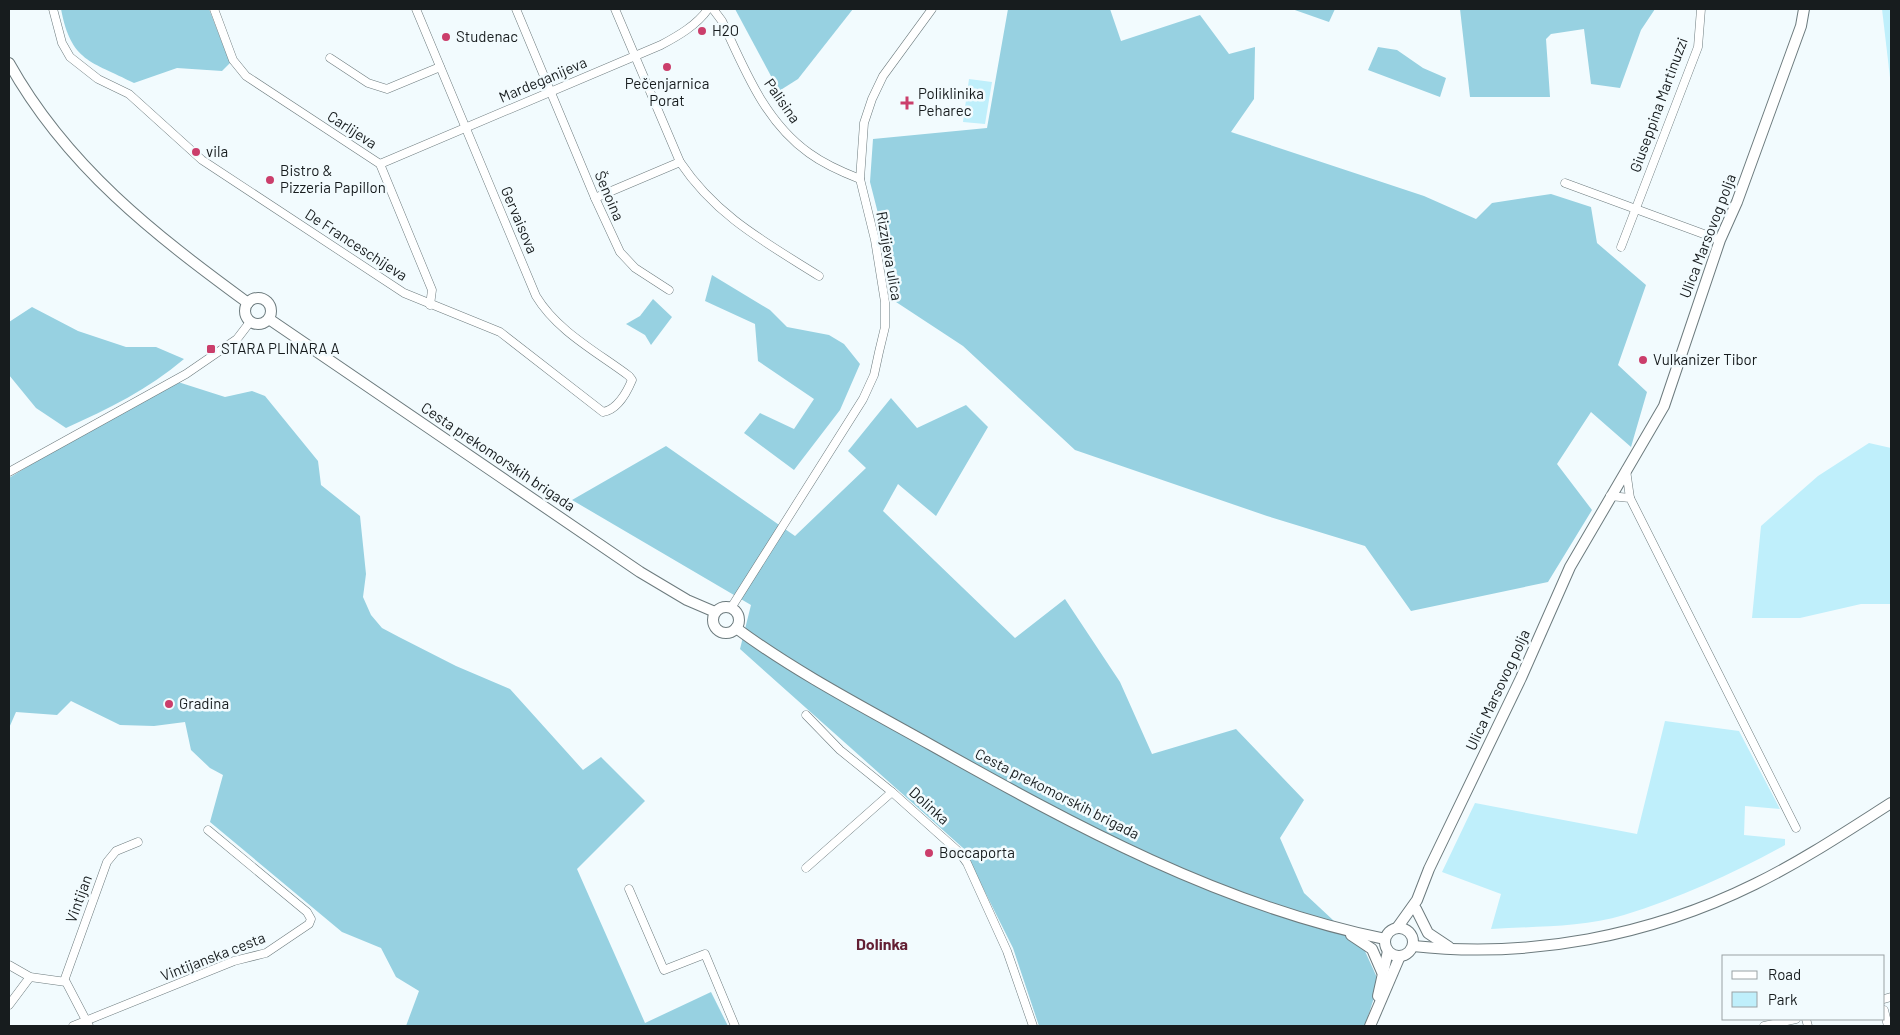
<svg xmlns="http://www.w3.org/2000/svg" width="1900" height="1035" font-family="Barlow,sans-serif">
<rect width="100%" height="100%" fill="#f2fbfe"/>
<!-- green -->
<g fill="#bfeffb">
<path d="M1882,9H1891V86Z"/>
<path d="M969,79L992,82L985,124L963,122Z"/>
<path d="M1869,443L1891,448V604H1861L1800,618H1752L1761,526L1818,476Z"/>
<path d="M1665,721L1739,731L1780,809L1745,806L1744,835L1785,839V845C1734,873 1680,898 1624,915C1582,928 1534,926 1491,929L1501,894L1442,872L1475,803L1637,834Z"/>
</g>
<!-- forest -->
<g fill="#97d1e1">
<path d="M61,9H209L230,63L222,71L177,68L134,83C91,61 71,62 61,9Z"/>
<path d="M735,9H853L798,79L779,91Z"/>
<path d="M1008,9H1110L1121,41L1200,15L1229,54L1255,47L1254,99L1231,132L1424,196L1476,219L1492,203L1551,194L1591,207L1597,243L1646,285L1618,365L1647,392L1631,447L1591,412L1557,464L1592,510L1548,582L1411,611L1365,546L1267,516L1075,450L963,346L893,300L882,229L870,182L873,139L987,128Z"/>
<path d="M1292,9H1335L1329,22Z"/>
<path d="M1460,9H1655L1641,30L1620,88L1591,84L1584,29L1551,34L1546,39L1550,97H1470Z"/>
<path d="M1378,47L1397,50L1423,68L1446,78L1440,97L1368,70Z"/>
<path d="M712,275L770,310L787,327L829,335L844,344L860,364L840,410L794,470L744,433L760,413L794,429L814,399L758,361L755,324L705,301Z"/>
<path d="M653,299L672,317L651,345L645,335L626,324L640,316Z"/>
<path d="M32,307L78,331L126,347H156L184,359C149,389 108,409 66,428L36,408L9,375V322Z"/>
<path d="M178,382L225,397L252,391L265,396L318,461L321,485L360,516L366,574L363,597L371,615L382,628L399,637L456,666L510,689L583,770L601,757L645,801L577,869L645,1023L711,992L728,1026H406L419,991L396,977L381,948L342,932L210,822L223,775L210,768L191,750L185,722L154,726L120,725L71,701L57,715L16,712L9,728V478L53,451Z"/>
<path d="M891,398L917,428L966,405L988,427L936,516L898,484L883,511L1015,638L1065,599L1120,682L1152,754L1236,729L1304,800L1280,838L1304,893L1364,949L1379,982L1365,1026H1039L1013,948L963,848L740,649L751,605L572,500L666,446L795,536L866,468L848,451Z"/>
</g>
<g fill="none" stroke-linecap="round" stroke-linejoin="round">
<defs>
<g id="minor">
<path d="M53,9L62,43L70,57L98,79L129,94L202,160L404,293L500,332L603,412C617,410 627,392 632,380L629,376C597,352 557,331 536,296L416,9"/>
<path d="M214,9L233,60L246,76L380,164L432,290L430,305"/>
<path d="M516,9L595,198L620,252L635,268L669,290"/>
<path d="M615,9L680,162C716,216 765,242 819,276"/>
<path d="M713,9L722,21C744,68 764,121 809,153C824,164 842,172 860,179"/>
<path d="M330,58L368,83L387,89L440,67"/>
<path d="M380,164L661,45C678,36 697,25 708,9"/>
<path d="M1565,183L1720,240"/>
<path d="M595,198L680,162"/>
<path d="M1621,247L1698,47L1701,9"/>
<path d="M1626,470L1630,498"/>
<path d="M9,472L186,374L237,339L250,322"/>
<path d="M1610,496L1630,498L1796,828"/>
<path d="M731,608L863,399L874,375L879,352L885,327V302L875,240L860,179L864,123L872,99L883,76L932,9"/>
<path d="M806,715L840,750L892,792L959,852L967,863L1007,951L1033,1026"/>
<path d="M806,868L892,792"/>
<path d="M629,889L664,970L705,954L735,1026"/>
<path d="M9,965L30,977L66,982L89,1026"/>
<path d="M64,981L107,862L116,851L138,842"/>
<path d="M1884,999L1891,997"/>
<path d="M9,1005L30,977"/>
<path d="M1884,1010L1888,1026"/>
<path d="M1806,1019L1808,1026"/>
<path d="M73,1026L234,961L266,953L309,924L311,919L307,912L208,830"/>
<path d="M1764,1026L1796,1019"/>
</g>
<g id="major">
<path d="M9,63C67,167 154,234 248,303"/>
<circle cx="258" cy="311" r="13"/>
<path d="M269,319L640,572L687,600L715,612"/>
<circle cx="726" cy="620" r="13"/>
<path d="M736,628C797,673 865,708 931,745C1075,826 1222,906 1385,939"/>
<path d="M1416,909L1428,933L1449,947"/>
<circle cx="1399" cy="942" r="14"/>
<path d="M1397,928L1417,900L1429,869L1521,678L1570,567L1664,406L1720,240L1737,202L1801,26L1804,9"/>
<path d="M1351,935L1372,949L1382,972"/>
<path d="M1413,946C1529,959 1650,936 1755,884C1802,861 1847,831 1891,803"/>
<path d="M1378,996L1388,951"/>
<path d="M1370,1026L1400,956"/>
</g>
</defs>
<!-- minor casing -->
<use href="#minor" stroke="#6d7b7e" stroke-width="9"/>
<!-- major casing -->
<use href="#major" stroke="#6d7b7e" stroke-width="12"/>
<!-- minor -->
<use href="#minor" stroke="#fff" stroke-width="8"/>
<!-- major -->
<use href="#major" stroke="#fff" stroke-width="10"/>
</g>
<!-- markers -->
<g fill="#cb3e6b" stroke="#f2fbfe" stroke-width="2">
<circle cx="702" cy="31" r="5"/>
<circle cx="446" cy="37" r="5"/>
<circle cx="667" cy="67" r="5"/>
<path d="M904.5 95.5h5v5h5v5h-5v5h-5v-5h-5v-5h5z"/>
<circle cx="196" cy="152" r="5"/>
<circle cx="270" cy="180" r="5"/>
<rect x="206" y="344" width="10" height="10" rx="2.5"/>
<circle cx="1643" cy="360" r="5"/>
<circle cx="169" cy="704" r="5"/>
<circle cx="929" cy="853" r="5"/>
</g>
<g text-anchor="middle" stroke-width="5" stroke-linejoin="round" paint-order="stroke">
<!-- poi labels -->
<g font-size="15" fill="#171c1e" stroke="#f2fbfe" text-anchor="start">
<text x="712" y="36">H2O</text>
<text x="456" y="42">Studenac</text>
<text x="667" y="89" text-anchor="middle">Pečenjarnica<tspan x="667" dy="17">Porat</tspan></text>
<text x="918" y="99">Poliklinika<tspan x="918" dy="17">Peharec</tspan></text>
<text x="206" y="157">vila</text>
<text x="280" y="176">Bistro &amp;<tspan x="280" dy="17">Pizzeria Papillon</tspan></text>
<text x="221" y="354">STARA PLINARA A</text>
<text x="1653" y="365">Vulkanizer Tibor</text>
<text x="179" y="709">Gradina</text>
<text x="939" y="858">Boccaporta</text>
</g>
<!-- street labels -->
<g font-size="15" fill="#171c1e" stroke="#f2fbfe">
<text transform="translate(543 80) rotate(-23)" y="5">Mardeganijeva</text>
<text transform="translate(782 101) rotate(55)" y="5">Palisina</text>
<text transform="translate(1659 105) rotate(-70)" y="5">Giuseppina Martinuzzi</text>
<text transform="translate(352 130) rotate(33)" y="5">Carlijeva</text>
<text transform="translate(609 196) rotate(67)" y="5">Šenoina</text>
<text transform="translate(519 220) rotate(67)" y="5">Gervaisova</text>
<text transform="translate(1708 236) rotate(-69)" y="5">Ulica Marsovog polja</text>
<text transform="translate(356 245) rotate(33)" y="5">De Franceschijeva</text>
<text transform="translate(889 256) rotate(80)" y="5">Rizzijeva ulica</text>
<text transform="translate(498 457) rotate(34)" y="5">Cesta prekomorskih brigada</text>
<text transform="translate(1498 690) rotate(-65)" y="5">Ulica Marsovog polja</text>
<text transform="translate(1057 794) rotate(27)" y="5">Cesta prekomorskih brigada</text>
<text transform="translate(929 806) rotate(42)" y="5">Dolinka</text>
<text transform="translate(79 899) rotate(-70)" y="5">Vintijan</text>
<text transform="translate(213 957) rotate(-21)" y="5">Vintijanska cesta</text>
</g>
<!-- neighbourhood labels -->
<g font-size="16" font-weight="bold" fill="#631f33" stroke="#f2fbfe">
<text x="882" y="950">Dolinka</text>
</g>
</g>
<!-- border -->
<rect width="1900" height="1035" fill="none" stroke="#171c1e" stroke-width="20"/>
<!-- legend -->
<rect x="1722" y="955" width="162" height="65" fill="#f2fbfe" stroke="#9aa2a4"/>
<rect x="1732" y="971" width="25" height="8" fill="#ffffff" stroke="#9aa2a4"/>
<text x="1768" y="980" font-size="15" fill="#171c1e">Road</text>
<rect x="1732" y="992" width="25" height="15" fill="#bfeffb" stroke="#9aa2a4"/>
<text x="1768" y="1005" font-size="15" fill="#171c1e">Park</text>
</svg>
